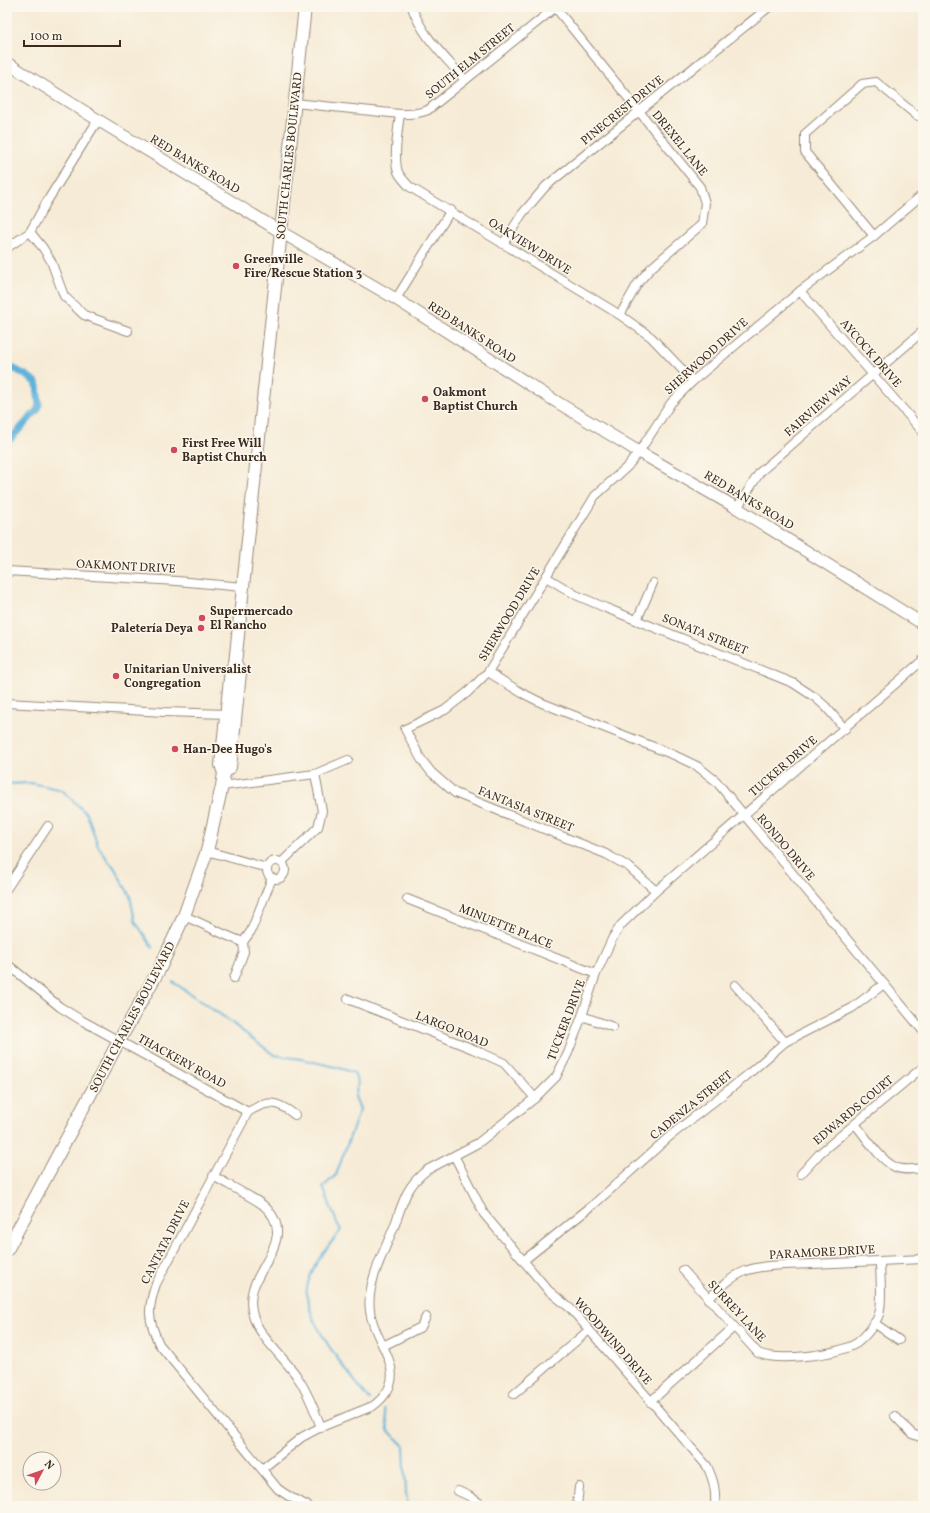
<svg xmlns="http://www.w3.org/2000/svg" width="930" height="1513" font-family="Vollkorn,serif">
<rect width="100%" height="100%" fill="#fbf7ec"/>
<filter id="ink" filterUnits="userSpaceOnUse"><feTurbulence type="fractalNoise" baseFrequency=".025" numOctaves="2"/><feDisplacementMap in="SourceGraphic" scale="8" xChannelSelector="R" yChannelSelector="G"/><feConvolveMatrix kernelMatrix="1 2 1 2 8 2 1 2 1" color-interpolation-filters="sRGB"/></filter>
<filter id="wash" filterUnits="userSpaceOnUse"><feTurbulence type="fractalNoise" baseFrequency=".012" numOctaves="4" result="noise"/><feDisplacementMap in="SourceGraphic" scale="16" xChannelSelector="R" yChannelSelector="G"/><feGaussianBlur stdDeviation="0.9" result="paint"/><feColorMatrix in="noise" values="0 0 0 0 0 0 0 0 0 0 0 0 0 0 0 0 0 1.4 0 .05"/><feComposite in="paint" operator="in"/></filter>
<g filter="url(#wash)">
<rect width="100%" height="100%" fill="#f6ebd6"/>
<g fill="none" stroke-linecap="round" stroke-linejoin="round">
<!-- stream -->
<g stroke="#60b2db" stroke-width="2">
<path d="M7,784L31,783L62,790L87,814L98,846L109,862L114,867L130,896L135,921L153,948"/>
<path d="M173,982L224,1017L274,1055L301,1059L336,1067L354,1073L358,1083L355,1097L360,1109L336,1175L323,1187L337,1223L341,1230C328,1247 311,1265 307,1288C303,1321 350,1375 370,1400"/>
<path d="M385,1409L388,1430L404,1446L406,1493L408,1506"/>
</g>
<!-- canal -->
<path stroke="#60b2db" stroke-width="7" d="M7,365L24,374L36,382L37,386L39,404L38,409L7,443"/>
</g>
</g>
<g filter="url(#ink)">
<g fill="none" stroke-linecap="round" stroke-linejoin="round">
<defs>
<g id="street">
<path d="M412,7C421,35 446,58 465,80"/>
<path d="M555,7L700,187L705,203L702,224L651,268L638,283L620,315"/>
<path d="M295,103L400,114C411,114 418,114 428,110L556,7"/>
<path d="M400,114C398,129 393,158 398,172C401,178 405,182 410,187L620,315L651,337L693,381"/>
<path d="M30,232L43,248L51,261L64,296L84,315L128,331"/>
<path d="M874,236L805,152V134L862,84L876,82L916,115L923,118"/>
<path d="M503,244L522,214L546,186L769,7"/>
<path d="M7,248L30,232L46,203L98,120"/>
<path d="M800,291L923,432"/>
<path d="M396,299L451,210"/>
<path d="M737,508L760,472L923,331"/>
<path d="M7,571L177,581L243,587"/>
<path d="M546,577L576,595L606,608L793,683L816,698L826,707L845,729"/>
<path d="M637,620L653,583"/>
<path d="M488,672L522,693L542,703L674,755L697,766L716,781L923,1031"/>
<path d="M7,703L164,712L227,714"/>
<path d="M222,786L315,774L348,760"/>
<path d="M207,851L267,868"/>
<circle cx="276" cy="870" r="9"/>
<path d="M282,862L318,827L322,811L315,774"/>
<path d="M7,888L48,826"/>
<path d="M656,891L629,867L606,854L455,793L431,772L421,759L405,729L445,710L468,692L488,672L595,496L628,466L639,452L671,403L693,381L800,291L874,236L923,194"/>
<path d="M407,899L596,974"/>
<path d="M184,916C204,924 223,935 243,942"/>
<path d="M243,942L251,931L272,878"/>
<path d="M7,964L60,1007L81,1020L248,1112"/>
<path d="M234,978L244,952L243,942"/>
<path d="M735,985L785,1042"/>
<path d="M348,999L473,1049L504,1063L535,1098"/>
<path d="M582,1016L613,1027"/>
<path d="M295,1115C276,1100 268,1100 248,1112L156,1284C147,1310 148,1319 159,1344L278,1489L290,1497L308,1506"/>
<path d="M855,1124C866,1137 880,1160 895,1167C903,1171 915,1169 923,1168"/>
<path d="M455,1157L484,1214L548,1290L571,1309L707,1466C714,1481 716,1490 715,1506"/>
<path d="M801,1174L820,1153L923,1067"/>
<path d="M213,1176C224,1182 236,1189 247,1195C252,1198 258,1201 263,1205C296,1233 262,1261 253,1289C250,1299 251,1310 254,1319C263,1340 283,1357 296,1375C307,1391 314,1409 321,1427"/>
<path d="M523,1261L593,1205L670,1136L745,1077L785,1042L852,1008L884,984"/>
<path d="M683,1270L758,1353C779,1362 837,1355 857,1343C865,1337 876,1324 879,1314C883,1302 880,1275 880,1262"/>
<path d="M708,1299C720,1288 731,1277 745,1271C766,1264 791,1265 812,1264C849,1262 886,1261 923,1259"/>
<path d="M874,1323L899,1340"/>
<path d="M383,1346L421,1327L426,1317"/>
<path d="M514,1394L589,1330"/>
<path d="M650,1402L734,1327"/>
<path d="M895,1416L912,1434L923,1438"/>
<path d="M262,1469L302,1437L321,1427L373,1406C415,1374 374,1346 370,1311C366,1284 384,1252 394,1227C398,1216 402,1203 407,1193C412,1184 419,1176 427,1170L478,1143L535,1098L556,1077L568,1053L582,1016L596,974L612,939L621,925L656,891L923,660"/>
<path d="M458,1491L469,1496L484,1506"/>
<path d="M577,1506L579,1487"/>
</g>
<path id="secondary" d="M7,63L98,120L281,232L396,299L552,399L639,452L737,508L923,624"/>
<g id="primary">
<path d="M224,773L230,767L240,673L235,664L243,587L305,7"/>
<path d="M7,1250L119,1041L160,968L184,916L207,851L222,786L224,773L221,765L231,669L235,664"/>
</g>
</defs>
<!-- street casing -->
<use href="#street" stroke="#988a7a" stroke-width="10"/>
<!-- secondary casing -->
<use href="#secondary" stroke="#988a7a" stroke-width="13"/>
<!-- primary casing -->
<use href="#primary" stroke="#988a7a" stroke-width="14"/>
<!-- street -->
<use href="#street" stroke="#fff" stroke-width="8"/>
<!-- secondary -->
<use href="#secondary" stroke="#fff" stroke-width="11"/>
<!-- primary -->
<use href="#primary" stroke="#fff" stroke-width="12"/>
</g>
</g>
<!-- markers -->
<g fill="#d1495b" stroke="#fbf7ec" stroke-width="1.5">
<circle cx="236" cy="266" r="4"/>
<circle cx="425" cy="399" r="4"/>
<circle cx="174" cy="450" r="4"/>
<circle cx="202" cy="618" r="4"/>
<circle cx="201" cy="628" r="4"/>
<circle cx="116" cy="676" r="4"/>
<circle cx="175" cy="749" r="4"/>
</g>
<g text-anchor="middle" stroke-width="3" stroke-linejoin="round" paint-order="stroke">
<!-- street labels -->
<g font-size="12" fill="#3b2a1e" stroke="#fbf7ec">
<text transform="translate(470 61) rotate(-39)" y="4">SOUTH ELM STREET</text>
<text transform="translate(622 110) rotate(-39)" y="4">PINECREST DRIVE</text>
<text transform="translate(680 143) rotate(51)" y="4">DREXEL LANE</text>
<text transform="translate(289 156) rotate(-84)" y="4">SOUTH CHARLES BOULEVARD</text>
<text transform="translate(195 164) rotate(31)" y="4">RED BANKS ROAD</text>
<text transform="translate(530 246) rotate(32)" y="4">OAKVIEW DRIVE</text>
<text transform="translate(472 332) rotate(33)" y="4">RED BANKS ROAD</text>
<text transform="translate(871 353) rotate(49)" y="4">AYCOCK DRIVE</text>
<text transform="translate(706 356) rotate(-42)" y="4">SHERWOOD DRIVE</text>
<text transform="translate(818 406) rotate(-41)" y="4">FAIRVIEW WAY</text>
<text transform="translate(749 500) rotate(31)" y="4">RED BANKS ROAD</text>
<text transform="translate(126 566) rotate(3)" y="4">OAKMONT DRIVE</text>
<text transform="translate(509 614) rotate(-59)" y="4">SHERWOOD DRIVE</text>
<text transform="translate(705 634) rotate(22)" y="4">SONATA STREET</text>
<text transform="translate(783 766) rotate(-41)" y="4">TUCKER DRIVE</text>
<text transform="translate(526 809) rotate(22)" y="4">FANTASIA STREET</text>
<text transform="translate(786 847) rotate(50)" y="4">RONDO DRIVE</text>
<text transform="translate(506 926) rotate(22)" y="4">MINUETTE PLACE</text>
<text transform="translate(132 1017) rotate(-62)" y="4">SOUTH CHARLES BOULEVARD</text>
<text transform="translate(566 1020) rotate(-69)" y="4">TUCKER DRIVE</text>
<text transform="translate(452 1029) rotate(22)" y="4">LARGO ROAD</text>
<text transform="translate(182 1061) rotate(29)" y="4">THACKERY ROAD</text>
<text transform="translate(691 1105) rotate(-39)" y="4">CADENZA STREET</text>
<text transform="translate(853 1110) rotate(-40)" y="4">EDWARDS COURT</text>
<text transform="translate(165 1242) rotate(-63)" y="4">CANTATA DRIVE</text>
<text transform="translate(822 1252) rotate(-3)" y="4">PARAMORE DRIVE</text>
<text transform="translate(737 1311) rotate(47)" y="4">SURREY LANE</text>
<text transform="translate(613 1341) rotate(49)" y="4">WOODWIND DRIVE</text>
</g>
<!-- poi labels -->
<g font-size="12" font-weight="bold" fill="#3b2a1e" stroke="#fbf7ec" text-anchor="start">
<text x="244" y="263">Greenville<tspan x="244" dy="14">Fire/Rescue Station 3</tspan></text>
<text x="433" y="396">Oakmont<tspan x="433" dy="14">Baptist Church</tspan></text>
<text x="182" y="447">First Free Will<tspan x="182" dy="14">Baptist Church</tspan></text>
<text x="210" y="615">Supermercado<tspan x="210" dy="14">El Rancho</tspan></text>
<text x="193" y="632" text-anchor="end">Paletería Deya</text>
<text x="124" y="673">Unitarian Universalist<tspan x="124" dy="14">Congregation</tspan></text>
<text x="183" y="753">Han-Dee Hugo's</text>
</g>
</g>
<!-- margin -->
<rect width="930" height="1513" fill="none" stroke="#fbf7ec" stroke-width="24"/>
<!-- north arrow -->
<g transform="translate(42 1471) rotate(49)"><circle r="19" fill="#fbf7ec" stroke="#aea59a"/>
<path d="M0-3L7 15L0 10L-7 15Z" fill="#d1495b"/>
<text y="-6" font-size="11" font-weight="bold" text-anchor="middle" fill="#3b2a1e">N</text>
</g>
<!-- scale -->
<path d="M24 40v6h96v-6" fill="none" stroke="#3b2a1e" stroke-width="2"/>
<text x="30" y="40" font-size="12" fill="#3b2a1e" stroke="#fbf7ec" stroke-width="3" paint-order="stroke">100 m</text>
</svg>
